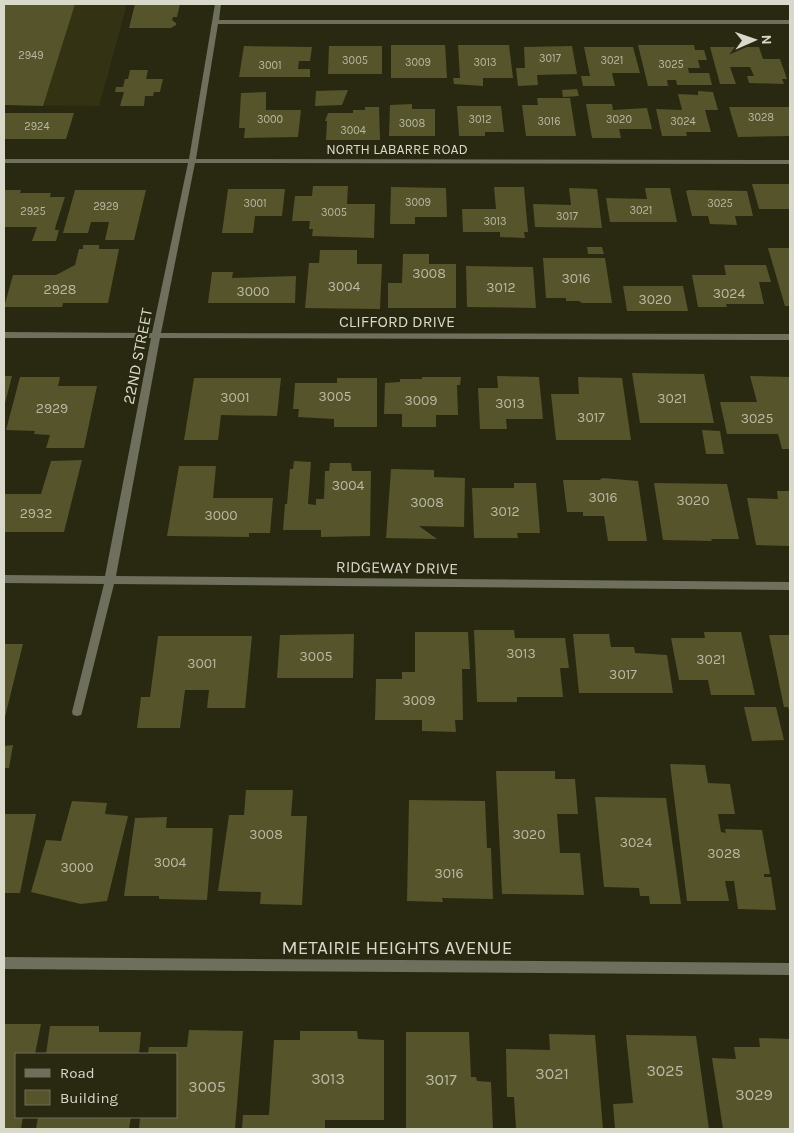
<svg xmlns="http://www.w3.org/2000/svg" width="794" height="1133" font-family="Karla,sans-serif">
<rect width="100%" height="100%" fill="#292911"/>
<!-- built -->
<path fill="#333313" d="M4,4H127L99,106L4,105Z"/>
<!-- building -->
<g fill="#55542a">
<path d="M4,4H75L43,106L4,105Z"/>
<path d="M135,4H180L177,17H173L172,20L176,23V25L171,28H129Z"/>
<path d="M391,45H445L447,78H391Z"/>
<path d="M458,45H509L513,78H483V86L454,84L453,78H460Z"/>
<path d="M638,45H694L695,50H704L707,60H698L700,68H688L689,73H709L712,85H677L676,80H667L668,86H648Z"/>
<path d="M244,46L312,47L310,61H299L298,69H310V77H239Z"/>
<path d="M329,46H382V74H328Z"/>
<path d="M572,46L577,74L537,75L538,85L518,86L516,68H525L524,47Z"/>
<path d="M584,47H633L640,73H612L615,86H583L581,76H590Z"/>
<path d="M710,47H759L763,59H780L787,79H782L784,84L749,83L747,76H754L750,67H730L736,84H720Z"/>
<path d="M130,70H148L146,79H163L160,92H154L153,96H145L144,106H120L124,92H115L116,87H123L125,79H128Z"/>
<path d="M577,89L579,96L563,97L562,90Z"/>
<path d="M348,90L342,105L315,106L316,91Z"/>
<path d="M698,91L713,92L718,110H705L711,132H686L687,136H662L656,109L682,110L678,94L698,95Z"/>
<path d="M266,92V110H301L298,137L244,138L245,128H239L241,93Z"/>
<path d="M537,98H570L576,136H526L522,105H538Z"/>
<path d="M412,104V109H435V136H389L390,105Z"/>
<path d="M586,104H612L613,110L647,108L652,129H619L621,138H592Z"/>
<path d="M457,106H501L504,132H485V136H459Z"/>
<path d="M365,107H379L380,140H326L327,121H325L328,113H353V110H365Z"/>
<path d="M729,107H790V136L738,137Z"/>
<path d="M4,113H74L66,139H4Z"/>
<path d="M752,184H790V209H759Z"/>
<path d="M313,186H348L347,204H375L374,238L312,236L313,229H309L310,221H292L295,196H312Z"/>
<path d="M391,187L446,188L447,217H415V224H390Z"/>
<path d="M494,187H524L528,232H524L525,238L500,237V232H463L462,209H496Z"/>
<path d="M569,188L597,189L602,228L535,227L533,204L571,205Z"/>
<path d="M645,188H670L677,222H610L606,198L647,199Z"/>
<path d="M228,189H285L282,216H255L253,233H222Z"/>
<path d="M4,190H21L20,193H51L50,197H65L56,225L55,230H59L56,241H32L37,227H4Z"/>
<path d="M75,190H146L134,240H105L109,222H91L88,233H63Z"/>
<path d="M689,190L747,191L753,216H735L737,225L710,224L708,216H692L686,191Z"/>
<path d="M83,245H99V249H119L108,303H63L62,307H4L13,275H56L75,265L79,249H83Z"/>
<path d="M587,247H602L604,254H588Z"/>
<path d="M768,248H790V306H785Z"/>
<path d="M320,250H357V264H382L380,309L305,308L309,263H319Z"/>
<path d="M403,254H429V264H456V308H388V283H402Z"/>
<path d="M543,258H605L612,303H582L579,301H566V298H546Z"/>
<path d="M724,265H766L771,282H759L764,304H726L727,307H698L692,275H726Z"/>
<path d="M466,266L533,267L536,308L467,307Z"/>
<path d="M212,272H233L232,278L296,276L295,303H208Z"/>
<path d="M623,286H683L688,311H627Z"/>
<path d="M632,373L704,374L714,423H640Z"/>
<path d="M4,376H12L4,407Z"/>
<path d="M497,376L539,377L543,419H506L507,429H480L478,388H498Z"/>
<path d="M750,376L790,377V449H782L778,434H727L720,402H757Z"/>
<path d="M20,377H60L58,386H97L84,448H46L50,435L34,434L35,431L6,430Z"/>
<path d="M422,377H461L460,385H457L458,415H436V427H402V414H384L385,383L400,382V379H422Z"/>
<path d="M578,377L622,378L631,440H556L551,394H579Z"/>
<path d="M194,378H281L277,416L221,415L218,440H184Z"/>
<path d="M337,378H377V427H334V419L298,417L299,409H293L295,383H337Z"/>
<path d="M702,430L720,431L724,454H706Z"/>
<path d="M82,460L64,532H4V494H41L51,461Z"/>
<path d="M294,461L311,462L308,504L316,505V499H324L325,471H329L330,463H351L352,471H371L370,536L321,537V530H283L285,504H287L290,469H293Z"/>
<path d="M179,466H216L213,498H273L270,533H249V537L167,536Z"/>
<path d="M391,469L434,470V477L465,478L464,527L419,526L437,539L386,538Z"/>
<path d="M603,478L638,481L647,541H608L604,516H583V512H567L563,480H599Z"/>
<path d="M514,483H536L540,533H517L518,538H474L472,488H514Z"/>
<path d="M654,483L727,484L739,539H711L712,541L663,540Z"/>
<path d="M777,491H790V546L756,545L747,498L778,499Z"/>
<path d="M474,630H514L515,638H565L569,668H560L563,697H517V702H477Z"/>
<path d="M415,632H468L470,669H462L463,720H455L456,732L422,731V720H375L376,679H402V672H415Z"/>
<path d="M704,632H741L755,695H711L708,680H679L671,638H705Z"/>
<path d="M354,634L353,678H277L280,635Z"/>
<path d="M573,634H609L611,647H634L635,653L667,655L673,693H579Z"/>
<path d="M769,635H790V713L788,707H784Z"/>
<path d="M158,636H252L245,708H207L209,690H185L180,728H137L141,697H150Z"/>
<path d="M4,644H23L4,721Z"/>
<path d="M744,707H776L784,740L752,741Z"/>
<path d="M13,745L9,768H4V746Z"/>
<path d="M670,764L705,765L708,783L730,784L735,814H718L721,832L726,833L725,829L762,830L770,874H764V877H771L776,910L738,909L734,881H725L729,901H687Z"/>
<path d="M496,771H555V779H575L578,814H557L560,853H580L584,895L502,894Z"/>
<path d="M246,790H293L291,816H307L302,905L260,904L261,892L218,891L229,815H244Z"/>
<path d="M595,797L666,798L681,904H650L649,896H640L639,888L604,887Z"/>
<path d="M409,800L485,801L487,848H491L493,899L442,898L443,902L407,901Z"/>
<path d="M72,801L107,803L105,814L128,816L107,901L81,904L31,892L46,840L61,841Z"/>
<path d="M4,814H36L20,893H4Z"/>
<path d="M167,817L166,828H213L207,900L159,899V896H124L135,818Z"/>
<path d="M4,1024H41L35,1054H16V1117H23L21,1129H4Z"/>
<path d="M50,1026H99V1032H141L139,1054H46Z"/>
<path d="M189,1030L243,1031L235,1129H139L140,1117H176V1054H148L149,1047H187Z"/>
<path d="M300,1031H357L358,1039L384,1040V1120H325V1129H242L243,1115H269L274,1040H300Z"/>
<path d="M406,1032H469L471,1077H476L477,1081L491,1082L493,1129H406Z"/>
<path d="M549,1034L595,1035L603,1129H516L514,1097H507L506,1049L550,1050Z"/>
<path d="M626,1035L696,1036L709,1129H615L613,1104L633,1103Z"/>
<path d="M759,1038L790,1039V1129H723L712,1058L736,1059L734,1047H760Z"/>
<path d="M38,1117H131L129,1129H36Z"/>
</g>
<g fill="none" stroke-linecap="round" stroke-linejoin="round">
<!-- minor -->
<g fill="#6e6f5c" fill-rule="evenodd">
<path d="M215,4H221L219,20H790V24H218L196,159L790,160V164L195,163L161,333L790,334V340L160,338L116,576L790,582V590L114,584L82,712L81,715L77,716L73,715L72,712L104,584L4,583V575L105,576L151,338H4V332L152,333L188,163H4V159H189Z"/>
<path d="M4,957L790,963V975L4,969Z"/>
</g>
</g>
<g text-anchor="middle" stroke-width="4.5" stroke-linejoin="round" paint-order="stroke">
<!-- far-number labels -->
<g font-size="11" fill="#b8b8a3">
<text x="31" y="59">2949</text>
<text x="550" y="62">3017</text>
<text x="355" y="64">3005</text>
<text x="612" y="64">3021</text>
<text x="418" y="66">3009</text>
<text x="485" y="66">3013</text>
<text x="671" y="68">3025</text>
<text x="270" y="69">3001</text>
<text x="761" y="121">3028</text>
<text x="270" y="123">3000</text>
<text x="480" y="123">3012</text>
<text x="619" y="123">3020</text>
<text x="549" y="125">3016</text>
<text x="683" y="125">3024</text>
<text x="412" y="127">3008</text>
<text x="37" y="130">2924</text>
<text x="353" y="134">3004</text>
<text x="418" y="206">3009</text>
<text x="255" y="207">3001</text>
<text x="720" y="207">3025</text>
<text x="106" y="210">2929</text>
<text x="641" y="214">3021</text>
<text x="33" y="215">2925</text>
<text x="334" y="216">3005</text>
<text x="567" y="220">3017</text>
<text x="495" y="225">3013</text>
</g>
<!-- far-street labels -->
<g font-size="14" fill="#d9d9cb" stroke="#292911">
<text x="397" y="154">NORTH LABARRE ROAD</text>
</g>
<!-- number labels -->
<g font-size="14" fill="#b8b8a3">
<text x="429" y="278">3008</text>
<text x="576" y="283">3016</text>
<text x="344" y="291">3004</text>
<text x="501" y="292">3012</text>
<text x="60" y="294">2928</text>
<text x="253" y="296">3000</text>
<text x="729" y="298">3024</text>
<text x="655" y="304">3020</text>
<text x="335" y="401">3005</text>
<text x="235" y="402">3001</text>
<text x="672" y="403">3021</text>
<text x="421" y="405">3009</text>
<text x="510" y="408">3013</text>
<text x="52" y="413">2929</text>
<text x="591" y="422">3017</text>
<text x="757" y="423">3025</text>
<text x="348" y="490">3004</text>
<text x="603" y="502">3016</text>
<text x="693" y="505">3020</text>
<text x="427" y="507">3008</text>
<text x="505" y="516">3012</text>
<text x="36" y="518">2932</text>
<text x="221" y="520">3000</text>
<text x="521" y="658">3013</text>
<text x="316" y="661">3005</text>
<text x="711" y="664">3021</text>
<text x="202" y="668">3001</text>
<text x="623" y="679">3017</text>
<text x="419" y="705">3009</text>
<text x="266" y="839">3008</text>
<text x="529" y="839">3020</text>
<text x="636" y="847">3024</text>
<text x="724" y="858">3028</text>
<text x="170" y="867">3004</text>
<text x="77" y="872">3000</text>
<text x="449" y="878">3016</text>
</g>
<!-- street labels -->
<g font-size="16" fill="#d9d9cb" stroke="#292911">
<text x="397" y="327">CLIFFORD DRIVE</text>
<text transform="translate(137 356) rotate(-79)" y="6">22ND STREET</text>
<text transform="translate(397 567) rotate(1)" y="6">RIDGEWAY DRIVE</text>
</g>
<!-- near-number labels -->
<g font-size="16" fill="#b8b8a3">
<text x="665" y="1076">3025</text>
<text x="552" y="1079">3021</text>
<text x="328" y="1084">3013</text>
<text x="441" y="1085">3017</text>
<text x="207" y="1092">3005</text>
<text x="754" y="1100">3029</text>
</g>
<!-- near-street labels -->
<g font-size="19" fill="#d9d9cb" stroke="#292911">
<text x="397" y="954">METAIRIE HEIGHTS AVENUE</text>
</g>
</g>
<!-- border -->
<rect width="794" height="1133" fill="none" stroke="#d9d9cb" stroke-width="10"/>
<!-- legend -->
<rect x="15" y="1053" width="162" height="65" fill="#292911" stroke="#6f6f5b"/>
<rect x="25" y="1069" width="25" height="8" fill="#6e6f5c" stroke="#6f6f5b"/>
<text x="60" y="1078" font-size="15" fill="#d9d9cb">Road</text>
<rect x="25" y="1090" width="25" height="15" fill="#55542a" stroke="#6f6f5b"/>
<text x="60" y="1103" font-size="15" fill="#d9d9cb">Building</text>
<!-- north arrow -->
<g transform="translate(754 40) rotate(88)" stroke="#292911" stroke-width="4" paint-order="stroke">
<path d="M0-4L9 19L0 12L-9 19Z" fill="#d9d9cb"/>
<text y="-8" font-size="14" font-weight="bold" text-anchor="middle" fill="#d9d9cb">N</text>
</g>
</svg>
